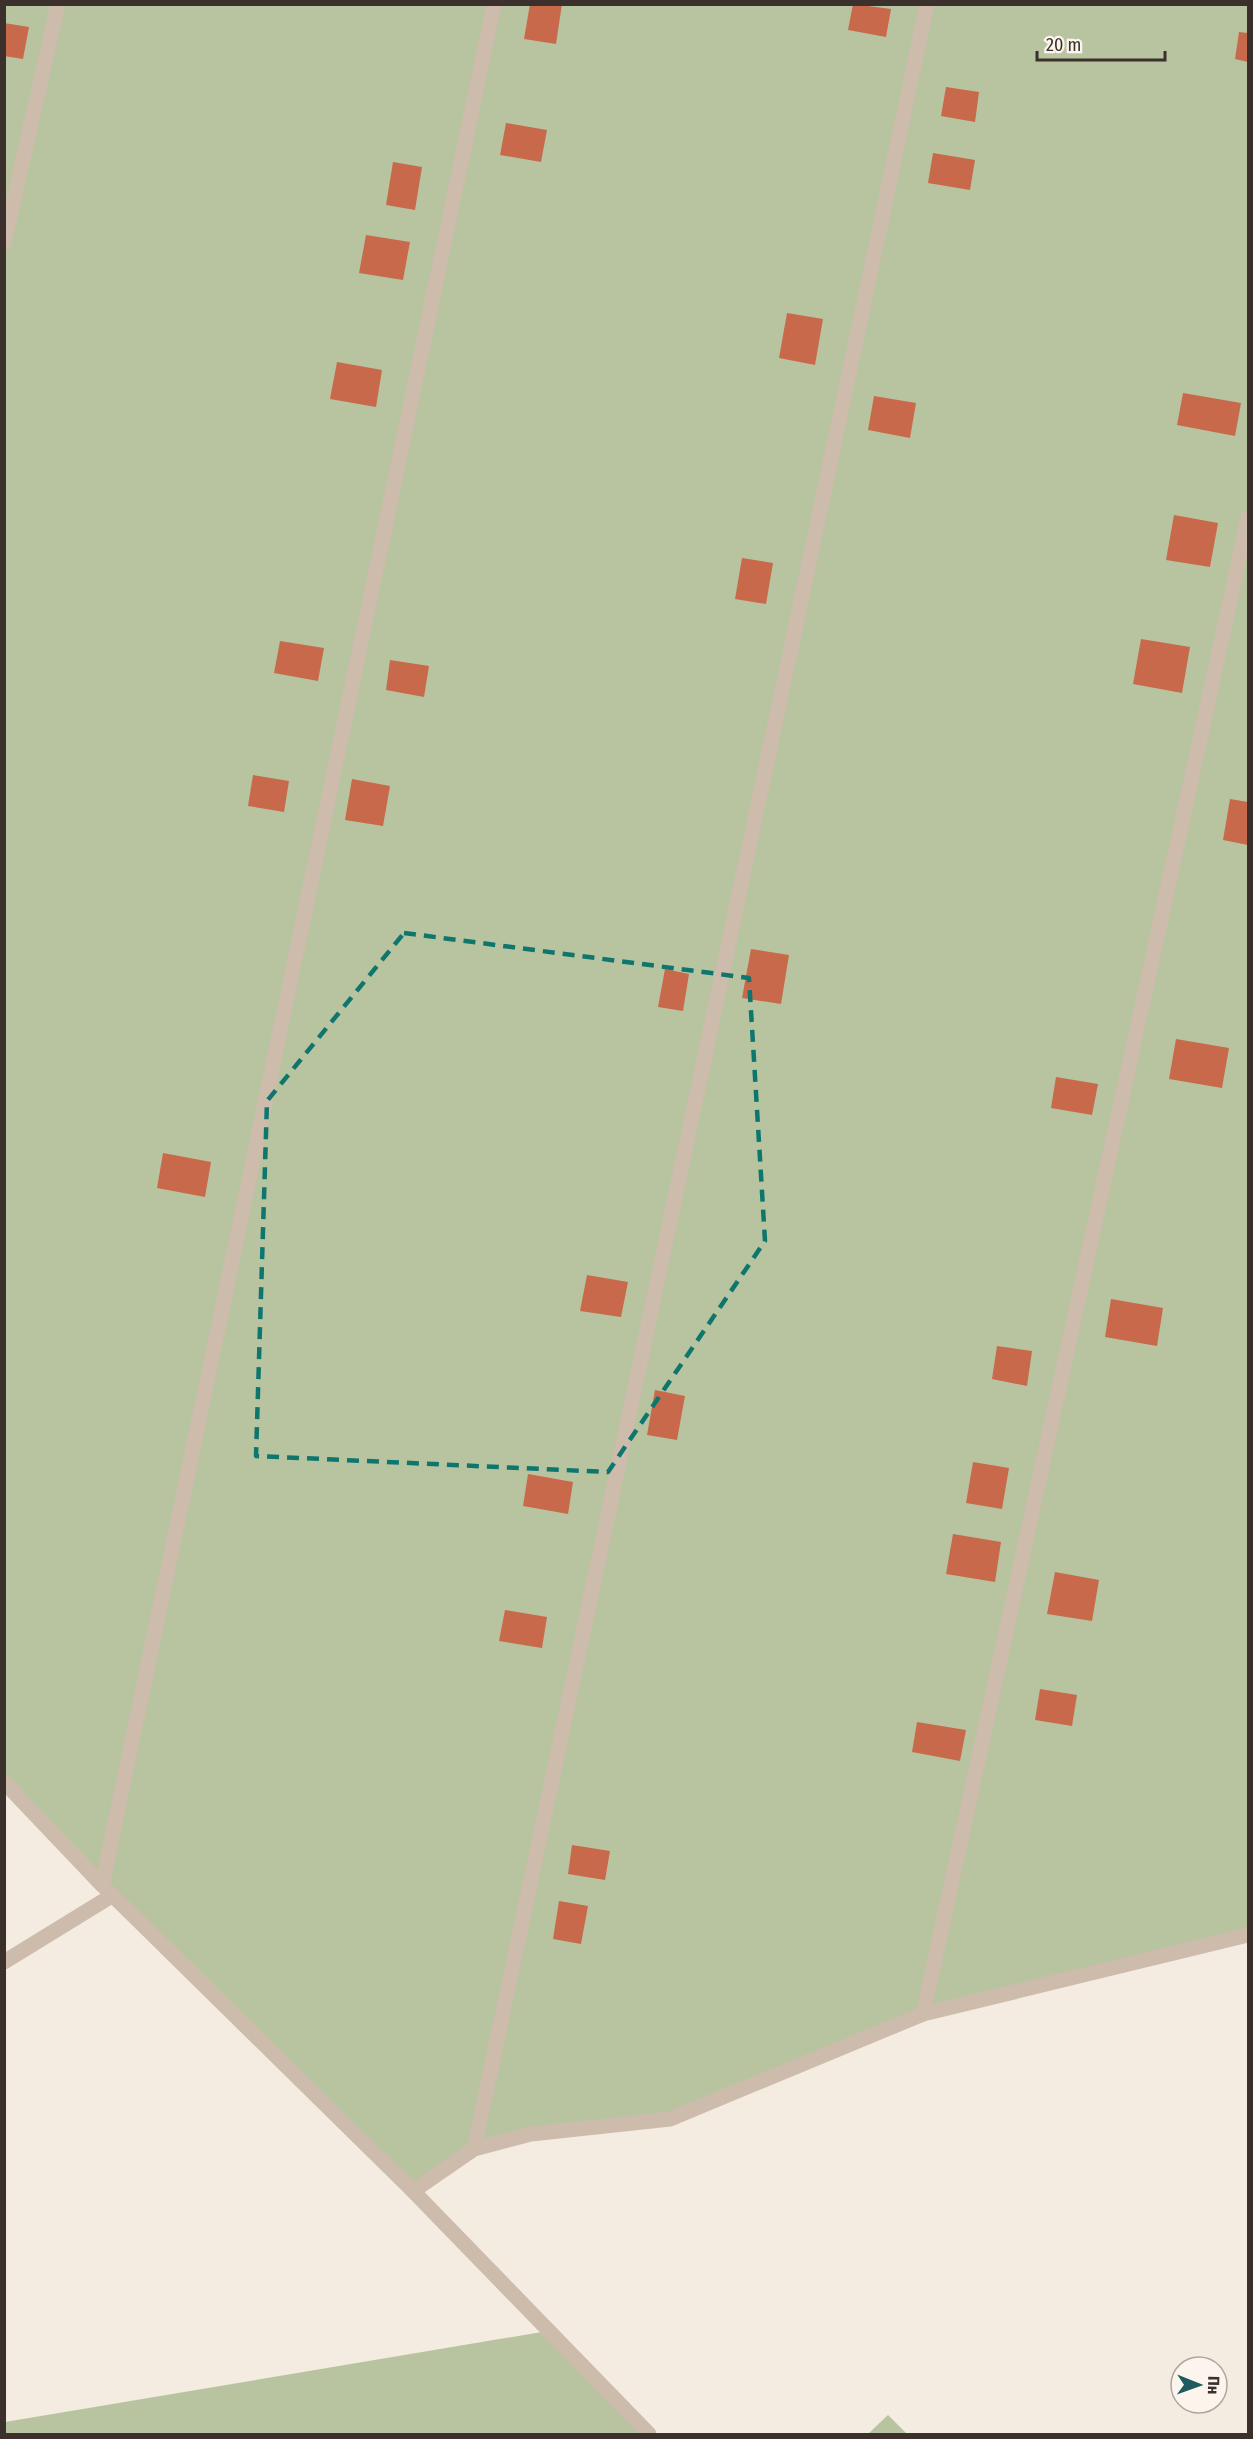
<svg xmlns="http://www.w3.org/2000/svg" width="1253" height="2439" font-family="'Fira Sans Condensed',sans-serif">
<rect width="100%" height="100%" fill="#f4ebe1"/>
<!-- green -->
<g fill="#b8c4a0">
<path d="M5,5H1248V1935L923,2014L670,2119L474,2149L413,2191L5,1782Z"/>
<path d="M548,2331L649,2434H5V2422Z"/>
<path d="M888,2415L907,2434H868Z"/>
</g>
<!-- building -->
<g fill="#c8694b">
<path d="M530,4H562L556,44L524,39Z"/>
<path d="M853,4L891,9L886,37L848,30Z"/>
<path d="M4,23L29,27L23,59L4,56Z"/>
<path d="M1239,32L1248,33V62L1235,59Z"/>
<path d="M946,87L979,92L975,122L941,116Z"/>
<path d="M506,123L547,130L541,162L500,155Z"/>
<path d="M933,153L975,160L970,190L928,183Z"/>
<path d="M393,162L422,167L415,210L386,205Z"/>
<path d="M366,235L410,242L403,280L359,273Z"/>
<path d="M787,313L823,319L815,365L779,358Z"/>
<path d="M337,362L382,370L376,407L330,399Z"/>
<path d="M1183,393L1241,403L1235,436L1177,425Z"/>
<path d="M874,396L916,403L910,438L868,430Z"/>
<path d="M1174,515L1218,523L1210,567L1166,560Z"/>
<path d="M742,558L773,563L766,604L735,599Z"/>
<path d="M1141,639L1190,647L1182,693L1133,684Z"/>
<path d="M280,641L324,648L318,681L274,673Z"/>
<path d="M390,660L429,666L424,697L386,690Z"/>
<path d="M253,775L289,781L284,812L248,806Z"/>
<path d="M352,779L390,786L383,826L345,820Z"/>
<path d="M1230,799L1248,802V845L1223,840Z"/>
<path d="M751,949L789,955L781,1004L742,998Z"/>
<path d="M665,969L689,974L683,1011L658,1007Z"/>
<path d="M1176,1039L1229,1048L1222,1088L1169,1079Z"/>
<path d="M1056,1077L1098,1084L1092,1115L1051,1108Z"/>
<path d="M163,1153L211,1162L205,1197L157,1188Z"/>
<path d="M587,1275L628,1282L621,1317L580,1311Z"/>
<path d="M1111,1299L1163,1308L1157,1346L1105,1337Z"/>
<path d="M997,1346L1032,1351L1027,1386L992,1379Z"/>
<path d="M655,1390L685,1396L677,1440L647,1435Z"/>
<path d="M973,1462L1009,1468L1002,1509L966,1503Z"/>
<path d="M528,1474L573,1482L568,1514L523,1506Z"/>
<path d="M953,1534L1001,1542L995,1582L946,1574Z"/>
<path d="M1055,1572L1099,1580L1092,1621L1047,1614Z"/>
<path d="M505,1610L547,1617L542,1648L499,1641Z"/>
<path d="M1040,1689L1077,1695L1072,1726L1035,1720Z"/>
<path d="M917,1722L966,1730L960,1761L912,1752Z"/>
<path d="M572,1845L610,1851L605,1880L568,1874Z"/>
<path d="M559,1901L588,1906L581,1944L553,1939Z"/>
</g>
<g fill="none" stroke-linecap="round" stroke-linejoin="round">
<!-- service -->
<g stroke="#cdbbac" stroke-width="15">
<path d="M4,243L58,4"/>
<path d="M102,1885L494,4"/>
<path d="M923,2014L1248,518"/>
<path d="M474,2149L927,4"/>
</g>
<!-- minor -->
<g stroke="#cdbbac" stroke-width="15">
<path d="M4,1782L102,1885L413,2191L649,2434"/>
<path d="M4,1962L113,1895"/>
<path d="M413,2191L474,2149L531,2134L670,2119L923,2014L1248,1935"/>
</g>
</g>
<!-- marked area -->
<path fill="none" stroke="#0f766e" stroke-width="4.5" stroke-dasharray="12 8" stroke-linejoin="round" d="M404,933L749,978L765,1241L608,1472L256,1456L267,1101Z"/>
<!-- border -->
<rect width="1253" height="2439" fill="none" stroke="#3b302b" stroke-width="12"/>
<!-- north arrow -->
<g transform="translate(1199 2385) rotate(91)"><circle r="28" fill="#fbf5ee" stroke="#aea6a0" stroke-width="1.5"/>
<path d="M0-4.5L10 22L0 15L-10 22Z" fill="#1f5a5e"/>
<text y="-9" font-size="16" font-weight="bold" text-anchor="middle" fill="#3b302b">Пн</text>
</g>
<!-- scale -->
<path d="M1037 51v9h128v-9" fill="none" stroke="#3b302b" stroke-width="3"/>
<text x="1046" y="51" font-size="18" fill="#3b302b" stroke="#fbf5ee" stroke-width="4.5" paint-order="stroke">20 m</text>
</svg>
